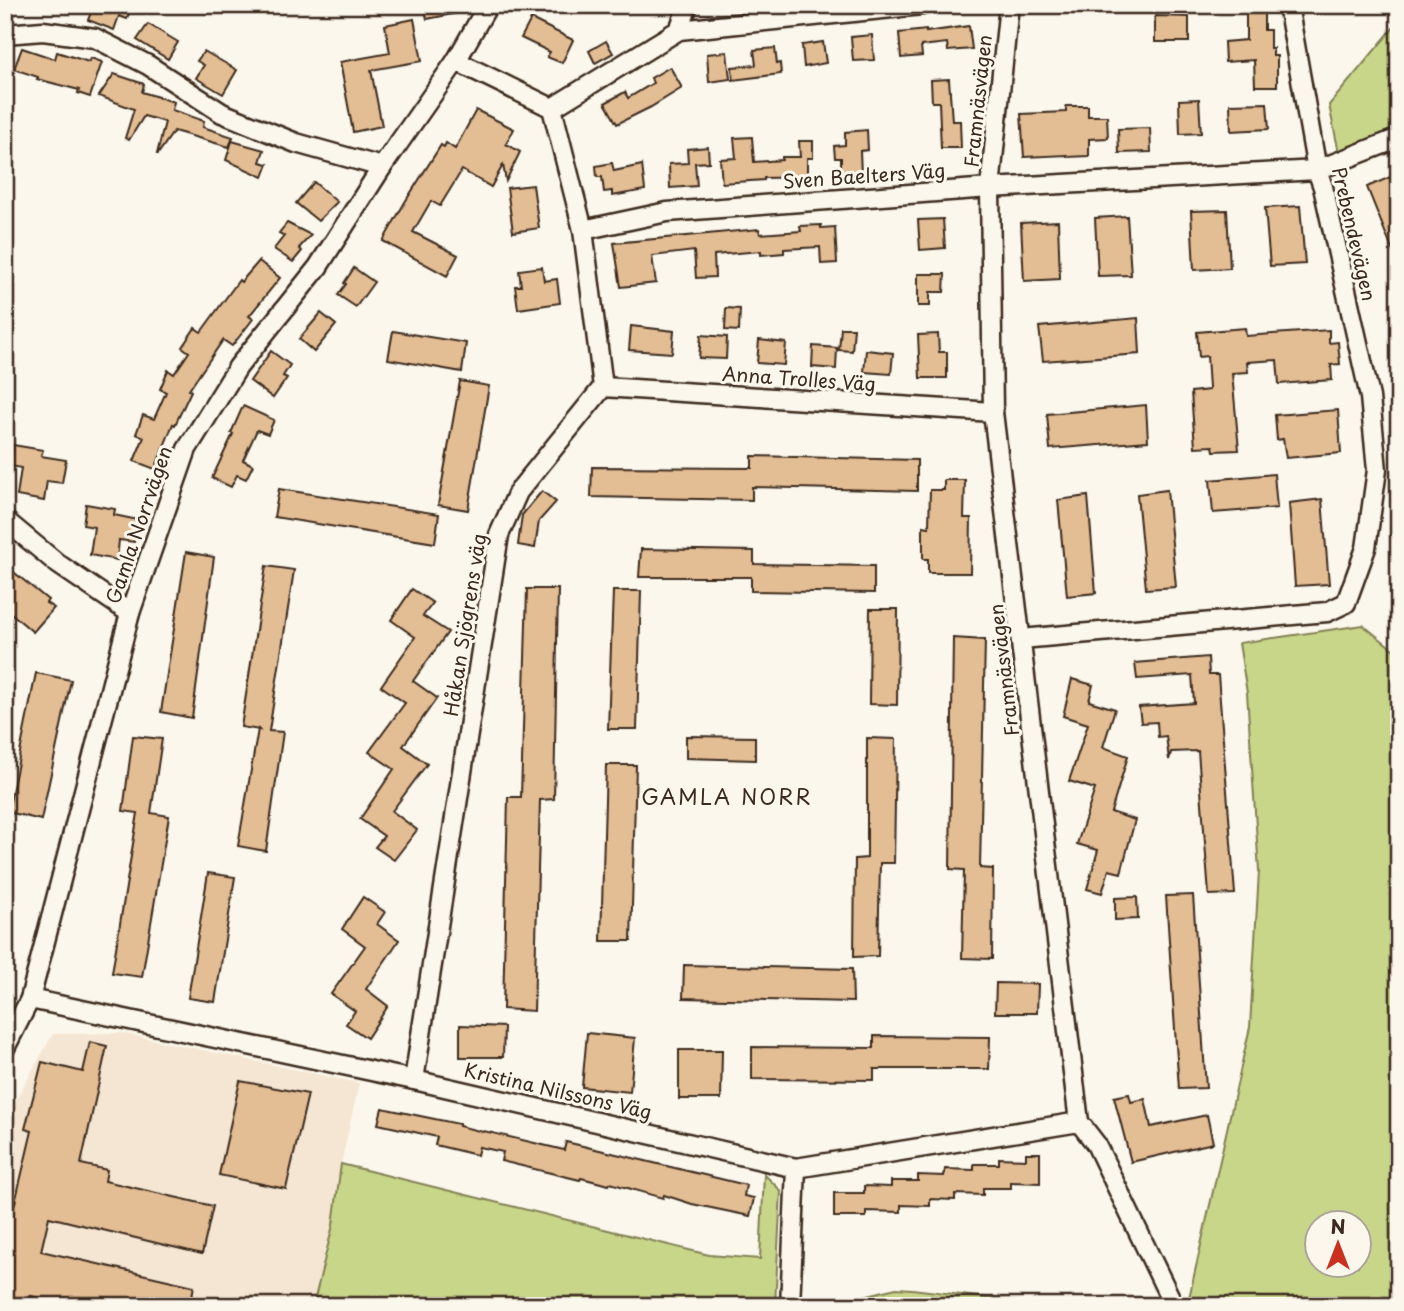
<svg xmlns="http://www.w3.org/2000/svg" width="1404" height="1311" font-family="'Playpen Sans',sans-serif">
<rect width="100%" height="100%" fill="#fbf7ec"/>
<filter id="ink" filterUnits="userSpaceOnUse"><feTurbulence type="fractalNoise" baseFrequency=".0143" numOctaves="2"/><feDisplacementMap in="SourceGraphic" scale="14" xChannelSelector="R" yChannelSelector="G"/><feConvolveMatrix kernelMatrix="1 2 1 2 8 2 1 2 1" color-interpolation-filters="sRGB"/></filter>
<g filter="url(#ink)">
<!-- built -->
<path fill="#f4e6d2" d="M122,1033L359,1083L341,1164L333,1225L313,1306H5V1119L53,1034Z"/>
<!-- green -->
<g fill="#c8d68a" stroke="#828054" stroke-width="2" fill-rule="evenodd">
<path d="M1399,21V130L1339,153L1329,105Z"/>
<path d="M1363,625L1399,654V1306H1193L1189,1298L1250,1027L1259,871L1247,693L1239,643ZM1316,1224H1358V1266H1316Z"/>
<path d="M341,1164L709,1255L760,1259L764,1174L781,1191L775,1306H313L333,1225Z"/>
<path d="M896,1288L912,1289L1053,1306H953L897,1300L872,1306H846L864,1296Z"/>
</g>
<!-- building -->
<g fill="#e3bd94" stroke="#3b2a1e" stroke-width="2">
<path d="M94,5H132L127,19L119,16L114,30L88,20Z"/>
<path d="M424,5H462L463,12L427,19Z"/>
<path d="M1246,5H1264V30H1270V48H1273V56H1277V86H1255L1254,60L1225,62L1224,42L1246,40Z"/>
<path d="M1155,16L1189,17V42H1155Z"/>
<path d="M414,19L422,61L371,70L382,126L353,132L340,62L390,53L385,25Z"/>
<path d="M531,19L573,40L562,63L547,57L550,52L521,38Z"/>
<path d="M148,24L178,42L168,59L137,40Z"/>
<path d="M969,26L972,49L948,51L947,43L921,46L922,56L901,58L899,33L926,30V32Z"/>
<path d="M872,35L874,60L853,61L851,37Z"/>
<path d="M606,41L613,53L595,63L589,51Z"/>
<path d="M823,42L826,63L804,67L802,45Z"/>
<path d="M22,48L55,59L57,52L89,62L91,58L102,62L90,97L78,93L79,90L37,79L38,77L14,69Z"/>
<path d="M775,48L777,64L780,63L781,74L733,80L732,67L756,65L754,50Z"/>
<path d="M204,51L237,70L223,94L196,78L204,65L197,61Z"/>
<path d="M727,52L730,79L709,82L707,54Z"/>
<path d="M670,67L682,88L651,107L617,124L605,103L625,92L628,98L653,83L651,78Z"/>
<path d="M114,74L144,84L142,92L174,102L172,110L204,121L203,127L233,137L229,147L174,131L158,154H157L165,122L144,116L129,140L125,138L134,109L99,96Z"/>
<path d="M949,79L952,121H960L961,148H941L939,102H932L931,80Z"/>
<path d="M1199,99L1201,133L1180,134L1179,100Z"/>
<path d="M1267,103L1269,129L1231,131L1230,104Z"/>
<path d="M1066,106H1088V116H1107L1108,138L1089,139V156L1067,157V155L1024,157L1021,114L1066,112Z"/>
<path d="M476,110L514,129L506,144L520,152L506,181L503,165L491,187L462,170L440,206L431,201L413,232L458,255L447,276L383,241L405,202L441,145L444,147L446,143L455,149Z"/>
<path d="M1150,128L1151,152L1119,153L1118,129Z"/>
<path d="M867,130L868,150L860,151L861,174L841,176V158H835L834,146L845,145V132Z"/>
<path d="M752,137L754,162L782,160V157H800L799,141H813V158H807V177L764,178V180L722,183L720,159L736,158L734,138Z"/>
<path d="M232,141L264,150L260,162L268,164L263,177L226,160Z"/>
<path d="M708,147L709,162L695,163L697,186L670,188L669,164L688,163L687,149Z"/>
<path d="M612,163L614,171L642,165L645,190L612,196V191L604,192L602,177H597L596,166Z"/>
<path d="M1395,175L1399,185L1398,264L1367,187Z"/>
<path d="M314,182L337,202L318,221L296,203Z"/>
<path d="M533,185L539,228L513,232L507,188Z"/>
<path d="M1300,206L1305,264L1270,266L1265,208Z"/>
<path d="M1227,210L1230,268L1194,270L1191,211Z"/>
<path d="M1127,216L1131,275L1098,276L1095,218Z"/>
<path d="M943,219L945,248L920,250L918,220Z"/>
<path d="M1058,221L1060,279L1024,281L1021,223Z"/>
<path d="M287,223L311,235L299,248L302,251L293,262L274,249L284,236L279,233Z"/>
<path d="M821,225V228L835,227L837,263L821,264L820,247L784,249V253L761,255V251L714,255L715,277L696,278L694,251L652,256L656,283L621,287L614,243L759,229L760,234L801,231L800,226Z"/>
<path d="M259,261L280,278L249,316L253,319L232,346L223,340L189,390L191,391L175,425L173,424L155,469L134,461L144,437L136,434L143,415L154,419L166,392L160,389L168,370L174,374L189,352L182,347L195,328L201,332L239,280L241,282Z"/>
<path d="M542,267L544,281L557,279L560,303L518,309L515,286H521L519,270Z"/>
<path d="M354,268L374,282L356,307L338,295L346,284L344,283Z"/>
<path d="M918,274H945L944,292H930V306H918Z"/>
<path d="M726,308L740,309L739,331L725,330Z"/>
<path d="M321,313L336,325L314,352L299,339Z"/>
<path d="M1138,318L1140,354L1043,361L1039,327Z"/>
<path d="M631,326L674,331L672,353L629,350Z"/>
<path d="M841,328H854L852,351L839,350Z"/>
<path d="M1245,328L1246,336L1329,330V343L1338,342L1340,364L1331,365L1332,380L1279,384L1277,360L1247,362L1248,372L1232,373L1239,450L1214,451L1213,446L1195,447L1191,392L1209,390V388L1207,356L1199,357L1197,332Z"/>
<path d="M393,331L466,343L462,372L388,359Z"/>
<path d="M938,334L939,352H947V378H920L918,335Z"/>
<path d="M701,335L727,337L726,359L699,358Z"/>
<path d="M759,340L786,343L784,365L757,363Z"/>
<path d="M813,346L837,348L836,369L812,367Z"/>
<path d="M866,350L893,353L891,374L864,372Z"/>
<path d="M271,351L290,365L283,376L287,378L273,398L250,381Z"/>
<path d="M460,381L489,386L468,510L438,505Z"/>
<path d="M1146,405L1148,441L1050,449L1047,414Z"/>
<path d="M243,406L274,420L268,434L257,430L243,460L253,465L246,479L237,475L231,487L212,478L233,434L231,433Z"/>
<path d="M1338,410L1341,453L1286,458L1283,439L1277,440L1275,415Z"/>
<path d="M13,445L43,450L41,456L66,460L62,483L47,481L44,501L17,496L21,468L11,466Z"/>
<path d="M752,456L917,460V491L752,487V500L591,497L592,467L752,468Z"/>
<path d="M1274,474L1277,508L1213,513L1210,480Z"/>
<path d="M944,480H965L964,518H971L970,573H928V559H923V526L929,527L930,490H944Z"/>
<path d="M279,489L439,514L435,543L274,517Z"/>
<path d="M1167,490L1176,587L1146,589L1137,494Z"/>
<path d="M542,491L556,502L539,521L535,548L518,545L522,515Z"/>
<path d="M1088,496L1096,593L1067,596L1058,500Z"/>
<path d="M1322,499L1329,584L1295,586L1289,503Z"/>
<path d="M86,504L115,509L114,515L138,520L134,542L119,540L117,560L90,555L94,527L83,525Z"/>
<path d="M641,549L754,551V564L874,566V593L751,591V577H639Z"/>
<path d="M186,552L214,557L192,718L161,712Z"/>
<path d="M5,565L48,600L46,603L54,608L33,632L5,608Z"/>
<path d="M266,566L294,570L269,731L283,732L266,851L238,846L258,729L259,730L241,727Z"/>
<path d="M412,589L433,603L423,616L448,632L413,681L437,698L403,746L427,764L392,811L417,830L394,860L375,847L384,836L360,819L394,769L369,752L405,703L381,686L415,637L391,620Z"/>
<path d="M527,589H558L554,799L540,800L534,1011L503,1009L508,797H521Z"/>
<path d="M613,591H641L637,729H608Z"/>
<path d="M870,609H898L897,705L869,704Z"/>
<path d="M953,638L985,640L980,868L993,869L992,959L962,958L964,870L950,869Z"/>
<path d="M1208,657L1209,675H1218L1235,894L1209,895L1198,751L1171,752L1169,760L1166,736L1158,737L1157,722L1141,723L1139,707L1194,703L1192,675L1137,679L1135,663Z"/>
<path d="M36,673L71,680L41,820L8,812Z"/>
<path d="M1072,679L1093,685L1089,701L1115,709L1103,747L1128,756L1111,812L1135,820L1121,873L1109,870L1102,893L1087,889L1098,850L1077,844L1095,789L1069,781L1088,724L1063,716Z"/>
<path d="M133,736L162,739L151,813L169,816L142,977L112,973L138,813L123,811Z"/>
<path d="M686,736L755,737V760L686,758Z"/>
<path d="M867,738L896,739L894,863H880L878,956L854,957L855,859L867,858Z"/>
<path d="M606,765H636L631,941H601Z"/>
<path d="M208,873L235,877L215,1002L188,998Z"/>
<path d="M1193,895L1206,1088L1179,1089L1166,896Z"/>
<path d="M363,897L385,912L377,924L399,940L366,989L388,1006L367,1038L346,1024L355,1011L331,994L365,946L342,929Z"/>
<path d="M1137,897L1138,919L1115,920V898Z"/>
<path d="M684,965L852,969L853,1002L683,998Z"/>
<path d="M996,983L1038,984L1037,1013H995Z"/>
<path d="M460,1025L504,1027L503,1057H460Z"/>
<path d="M587,1033L635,1038L630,1092L582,1087Z"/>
<path d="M874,1036L990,1037L989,1069H874V1080L752,1079V1047L874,1048Z"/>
<path d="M90,1042L107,1046L81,1164L107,1170L105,1181L213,1206L202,1254L49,1217L41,1251L194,1286L190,1306H70L31,1296L29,1306H5V1245L32,1131L25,1129L42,1062L83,1072Z"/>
<path d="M679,1050H722L721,1099H679Z"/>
<path d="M240,1081L308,1094L286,1189L219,1175Z"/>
<path d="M1129,1094L1131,1102L1145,1099L1151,1127L1207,1115L1213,1143L1131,1162L1114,1097Z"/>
<path d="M382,1108L425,1117L459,1124V1126L483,1132L484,1131L564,1150L566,1142L746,1185L744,1196L754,1198L750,1216L692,1204L664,1195L663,1198L610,1183L609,1185L581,1178L580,1180L501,1161L503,1152L479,1147L477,1155L435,1145L437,1137L378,1124Z"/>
<path d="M1026,1153H1040V1183L1011,1182V1188H983V1195L955,1194V1200L930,1199V1206L901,1205V1212L866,1211V1217H834V1193H864V1186L891,1187V1181H918V1175L944,1176L945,1169L974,1170V1164H999V1158L1026,1159Z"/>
</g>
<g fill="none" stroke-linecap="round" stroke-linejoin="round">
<defs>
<g id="minor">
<path d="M1009,5L990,188L993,412L1079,1122L1096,1144L1174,1306"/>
<path d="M679,30L688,5"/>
<path d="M5,34L43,31L95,38L148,65L222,113L296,143L382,167"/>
<path d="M552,108L679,30L922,5"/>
<path d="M583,230L667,212L990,188L1317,170L1399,138"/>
<path d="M603,387L993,412"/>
<path d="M5,520L58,564L130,613"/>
<path d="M1021,639L1327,612L1346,603L1366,548L1377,470L1370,397L1323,187L1317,170L1288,5"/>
<path d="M30,999L414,1080L796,1168L1079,1122"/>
<path d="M5,1048L30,999L130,613L187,449L238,367L318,267L382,167L456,61L488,5"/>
<path d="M414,1080L499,535L518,492L603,387L583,230L552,108L456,61"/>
<path d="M790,1306L796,1168"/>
</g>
</defs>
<!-- minor casing -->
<use href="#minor" stroke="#3b2a1e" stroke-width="23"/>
<!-- minor -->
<use href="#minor" stroke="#fbf7ec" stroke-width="18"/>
</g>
</g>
<g text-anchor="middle" stroke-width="6" stroke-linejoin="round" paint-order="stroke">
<!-- street labels -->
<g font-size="19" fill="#3b2a1e" stroke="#fbf7ec">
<text transform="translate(978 101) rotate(-84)" y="7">Framnäsvägen</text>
<text transform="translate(864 176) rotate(-4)" y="7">Sven Baelters Väg</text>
<text transform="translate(1354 234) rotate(77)" y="7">Prebendevägen</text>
<text transform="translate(799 379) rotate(4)" y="7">Anna Trolles Väg</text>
<text transform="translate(139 525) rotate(-71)" y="7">Gamla Norrvägen</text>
<text transform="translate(465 625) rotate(-81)" y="7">Håkan Sjögrens väg</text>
<text transform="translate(1004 670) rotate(-97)" y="7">Framnäsvägen</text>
<text transform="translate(558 1091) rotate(13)" y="7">Kristina Nilssons Väg</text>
</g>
<!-- neighbourhood labels -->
<g font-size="21" letter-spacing="2" fill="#3b2a1e" stroke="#fbf7ec">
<text x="727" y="805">GAMLA NORR</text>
</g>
</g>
<!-- margin -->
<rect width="1404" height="1311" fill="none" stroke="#fbf7ec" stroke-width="28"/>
<rect x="14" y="14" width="1376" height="1283" fill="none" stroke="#3b2a1e" stroke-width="2.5" filter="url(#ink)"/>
<!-- north arrow -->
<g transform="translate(1338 1244)"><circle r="33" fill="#fbf7ec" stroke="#aea59a" stroke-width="2"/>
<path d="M0-5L12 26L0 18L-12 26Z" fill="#c8321e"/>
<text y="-10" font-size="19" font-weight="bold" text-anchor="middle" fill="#3b2a1e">N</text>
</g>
</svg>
